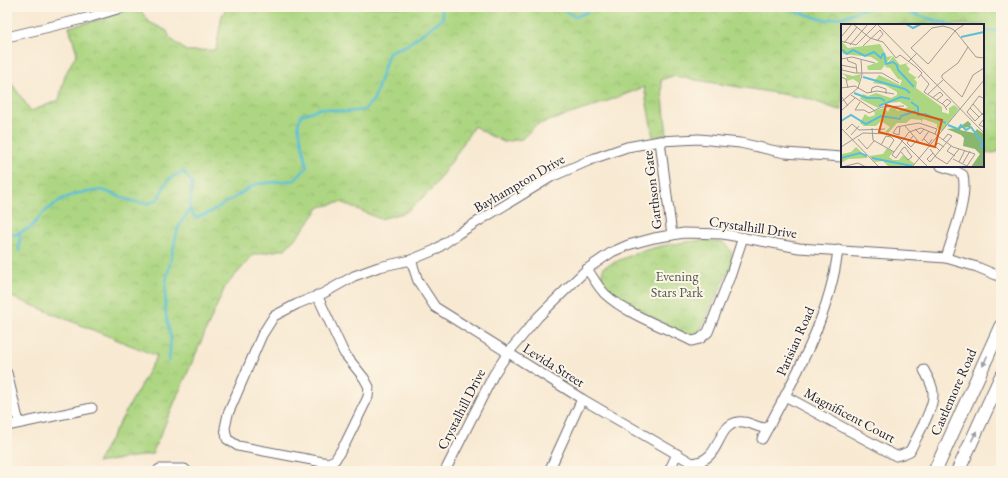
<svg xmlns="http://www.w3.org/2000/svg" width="1008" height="478" font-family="'EB Garamond',serif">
<defs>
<pattern id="park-crowns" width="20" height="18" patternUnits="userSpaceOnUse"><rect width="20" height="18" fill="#add682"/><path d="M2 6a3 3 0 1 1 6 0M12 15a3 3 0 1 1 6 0" fill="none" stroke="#95b771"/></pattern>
</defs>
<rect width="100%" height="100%" fill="#fcf5e5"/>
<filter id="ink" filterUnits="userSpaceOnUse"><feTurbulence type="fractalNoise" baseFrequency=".025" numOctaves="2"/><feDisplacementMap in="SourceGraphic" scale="8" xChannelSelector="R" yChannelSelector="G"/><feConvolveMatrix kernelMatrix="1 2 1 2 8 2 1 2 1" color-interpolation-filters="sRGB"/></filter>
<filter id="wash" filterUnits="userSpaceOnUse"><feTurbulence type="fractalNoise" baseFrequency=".012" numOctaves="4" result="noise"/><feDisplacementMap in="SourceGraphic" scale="16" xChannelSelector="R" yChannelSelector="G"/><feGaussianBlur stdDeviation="0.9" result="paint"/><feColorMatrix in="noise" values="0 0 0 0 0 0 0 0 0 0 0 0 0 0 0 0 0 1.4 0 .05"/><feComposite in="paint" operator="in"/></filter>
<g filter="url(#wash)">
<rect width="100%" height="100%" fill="#f8e9d2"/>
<!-- park -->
<g fill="url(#park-crowns)" stroke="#687c5e">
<path d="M138,7L149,22L167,31L170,38L186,51L216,50L222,15L228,7H1001V144L998,152L983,154V25H842V110L836,109L806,98L672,76L661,80L667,135L653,137L644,87L592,107L536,125L522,139L504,142L489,135L474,126L452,161L430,191L406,212L380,219L341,202L320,207L301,232L285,249L253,255L225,287L152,454L97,463L157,356L7,295V77L31,111L59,100L65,75L77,53L69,27L98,20Z"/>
<path d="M705,240L724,243L731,251L732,264L700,331L694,336C690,335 685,335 682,333C667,327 610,294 603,282C600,276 602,272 604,267C622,259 639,251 658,247C673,243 689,242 705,240Z"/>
</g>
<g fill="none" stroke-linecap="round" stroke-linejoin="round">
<!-- stream -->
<g stroke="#5bbfd9" stroke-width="2.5">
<path d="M558,7L575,17L587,12L592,7"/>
<path d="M781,7L825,20L843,17L863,9L889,7L952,25"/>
<path d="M983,31H1001"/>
<path d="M190,209L195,218L211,212L256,184L295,180L307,167L298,125L301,115L322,108L344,112L364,110L374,99L389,52L407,45L443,18L441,7"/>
<path d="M7,234L14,235L30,228L44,212L62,199L79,193L102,190L132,201L147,204L157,200L168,180L183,171L192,183L190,209L178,228L166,281L165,310L171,339L169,361"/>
<path d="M19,251L20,233"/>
</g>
</g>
</g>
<g filter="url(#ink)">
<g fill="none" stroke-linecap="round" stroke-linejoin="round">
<defs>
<g id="minor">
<path d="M7,37L91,17L124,7"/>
<path d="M660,141L672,235"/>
<path d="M941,166L956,171L963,175C968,200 953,234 946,258"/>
<path d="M411,260L418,281L435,307L582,399L706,471"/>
<path d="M587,269C593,277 598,287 605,294C628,315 664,327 692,341L700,339L708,332L731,274L743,237"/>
<path d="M317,295L344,353L364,378L369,387L368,397L346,442L335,460L328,463L238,446L227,439L225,428L228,414L262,335L274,316L297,304L324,293L354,276L379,267L411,260L435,250L459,233L551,177L595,158L627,147L660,141L699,139L740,143L785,153L842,157"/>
<path d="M7,373L19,423"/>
<path d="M785,396L896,456L903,454L910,451C916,438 933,410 933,396C934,387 928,378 924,370"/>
<path d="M7,426L92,408"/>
<path d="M762,439C794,379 830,318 838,250"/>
<path d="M692,463C723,460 714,427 738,422C749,420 757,429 768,428"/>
<path d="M445,471L494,374L508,353L538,317L587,269L612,252L628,245L654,238L684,233L723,234L799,248L946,258L977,267L1001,277"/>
<path d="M549,471L582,399"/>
<path d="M669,471L677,454"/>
</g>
<g id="secondary">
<path d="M160,471H184"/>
<path d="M935,471L1001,326"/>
<path d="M958,471L1001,377"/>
</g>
</defs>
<!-- minor casing -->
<use href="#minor" stroke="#6d6870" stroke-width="11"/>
<!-- secondary casing -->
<use href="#secondary" stroke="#6d6870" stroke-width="15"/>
<!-- minor -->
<use href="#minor" stroke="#fff" stroke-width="9"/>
<!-- secondary -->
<use href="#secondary" stroke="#fff" stroke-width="13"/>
</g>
<!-- one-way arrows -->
<defs><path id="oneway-solid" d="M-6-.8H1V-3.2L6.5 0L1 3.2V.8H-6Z"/></defs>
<g fill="#9c9ca7">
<use href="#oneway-solid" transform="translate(985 361) rotate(114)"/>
<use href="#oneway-solid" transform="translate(974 436) rotate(-64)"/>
</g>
</g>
<g text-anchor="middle" stroke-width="4" stroke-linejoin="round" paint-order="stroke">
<!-- street labels -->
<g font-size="14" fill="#22223b" stroke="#fcf5e5">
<text transform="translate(519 183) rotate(-30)" y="5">Bayhampton Drive</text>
<text transform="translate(652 190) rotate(-97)" y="5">Garthson Gate</text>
<text transform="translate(753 227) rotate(8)" y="5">Crystalhill Drive</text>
<text transform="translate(795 341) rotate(-66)" y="5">Parisian Road</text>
<text transform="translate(554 365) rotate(32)" y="5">Levida Street</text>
<text transform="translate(953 392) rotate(-66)" y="5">Castlemore Road</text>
<text transform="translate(461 409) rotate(-63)" y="5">Crystalhill Drive</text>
<text transform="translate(850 415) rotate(28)" y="5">Magnificent Court</text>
</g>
<!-- park labels -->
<g font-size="14" fill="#4c5850" stroke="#fcf5e5">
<text x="677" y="281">Evening<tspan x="677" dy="16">Stars Park</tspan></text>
</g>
</g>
<!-- overview -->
<g transform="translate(841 24)">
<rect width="143" height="143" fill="#f8e9d2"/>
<path d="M127,97L130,100L129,103L120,104L119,106L133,109L136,105L143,110V143H130L139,130L134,125L122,122L123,114L120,111L106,105L117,104Z" fill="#8ab770"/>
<path d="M0,17L7,24L39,20L46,33L51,32L40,46H27L26,42L38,38L30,33L2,30ZM52,32L59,41L67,39L65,41L69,45L67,48L76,54L73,55L76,58L75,64L101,83V88L108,90V84L113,81L118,85L101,107L96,104V100L82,95L80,99V96L70,95L65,99H56L47,109L44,108L49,103L40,97L35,102H23L19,99L24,90L28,93L34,91L33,87L43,84L47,88L49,84H53L57,87L67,83L59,78L45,79L37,84L19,75L22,70L27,72L35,69L50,74L56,71V68L44,61L32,59L38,51L59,61L61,56L57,55L49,44L44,43ZM0,49L12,52L20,50L18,59L12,55L6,57L5,52ZM15,123L27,134L7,135L0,139L1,130L10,128ZM46,124L52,128L48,133L52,136H58L62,131L74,140L71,143H48L42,137L34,138L28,132L42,130Z" fill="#add682"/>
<path fill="none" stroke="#5bbfd9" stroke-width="2" d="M65,0L72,4L80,0M120,13L143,8M0,25L6,30L12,26L24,32L33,28L40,34L42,29M43,29L45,40L52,38L56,41L57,46L73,63M22,53L64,65L69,69M13,69L26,74H39L44,77M70,78L77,83V91L84,90L105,99M38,82L60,73L69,75M0,97L10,91L25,100L40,92L59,95L60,92L75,87M107,101L117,105L120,101L125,106L130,103L142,120L140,123H143M0,134L19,129L26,132M31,134L71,142"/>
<path fill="none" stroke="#a29996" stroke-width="1" d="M12,0L29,14L42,18L55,34L59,31L75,43L81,49L77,54M124,0L115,6L114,7L89,38L87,40L70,24L91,4L102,2L109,4L113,6L115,8L135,33L143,34M0,13L11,0M0,17L15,21L36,0L143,109M3,19L16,3M9,21L27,0M22,22L39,6L42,10L36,17M127,23L117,39L101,51V54L121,73L132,51L143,44M6,34L7,37L15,40L16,49M0,35L11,33L34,39M67,38L76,29M0,39L1,46L14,49H41L58,59M0,41L15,44M80,51L88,60L83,68L103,81L106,86M0,53L5,55L7,64M0,64L14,62L26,69L36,67L53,70M30,69L31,64L36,62L45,65V70M87,70L102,56M10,71L33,86M0,72L7,82M91,74L99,68L102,71L96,76M142,74L138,72L126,88L134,97L143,88M0,78L17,64L21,51L20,36M19,78L14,86H23L28,89L41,83L63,82M101,80L106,75L110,78L104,84M132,80L143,92M129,84L138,93M0,87L14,74M143,95L138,101L143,103M59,102L58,111L52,109L56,103L66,101L78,99L96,105L94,110M64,102L78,118M0,104L38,143M31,104L32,116L53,128M74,105L79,110L83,105M5,106L11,100L18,106L44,105M10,111L18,102M72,112L66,119L70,123L76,116M17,115L26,125L33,117M83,115L88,120L91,115M81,117L88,107M40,121L45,112L50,113L53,116L48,124M110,122L106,127L114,132M0,123L22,109L48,110L59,115L87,143M89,125L95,133L106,140L118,125M99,127L94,122L97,119L103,123M53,128L68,108L80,104L94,110L112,123L134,130L126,142L112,135M53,128L51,131L55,134L62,124L64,123L71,133L67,136L60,128M92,129L86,135L89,138L111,112L107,110L102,116M118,138L124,126M122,139L129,127M1,143L17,139L25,143M71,143L143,56"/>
<path fill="#de560e" fill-opacity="0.15" stroke="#de560e" stroke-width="2" d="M45,81L101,96L94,123L38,108Z"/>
<rect width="143" height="143" fill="none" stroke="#22223b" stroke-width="2"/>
</g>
<!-- margin -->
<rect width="1008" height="478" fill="none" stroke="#fcf5e5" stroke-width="24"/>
</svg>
